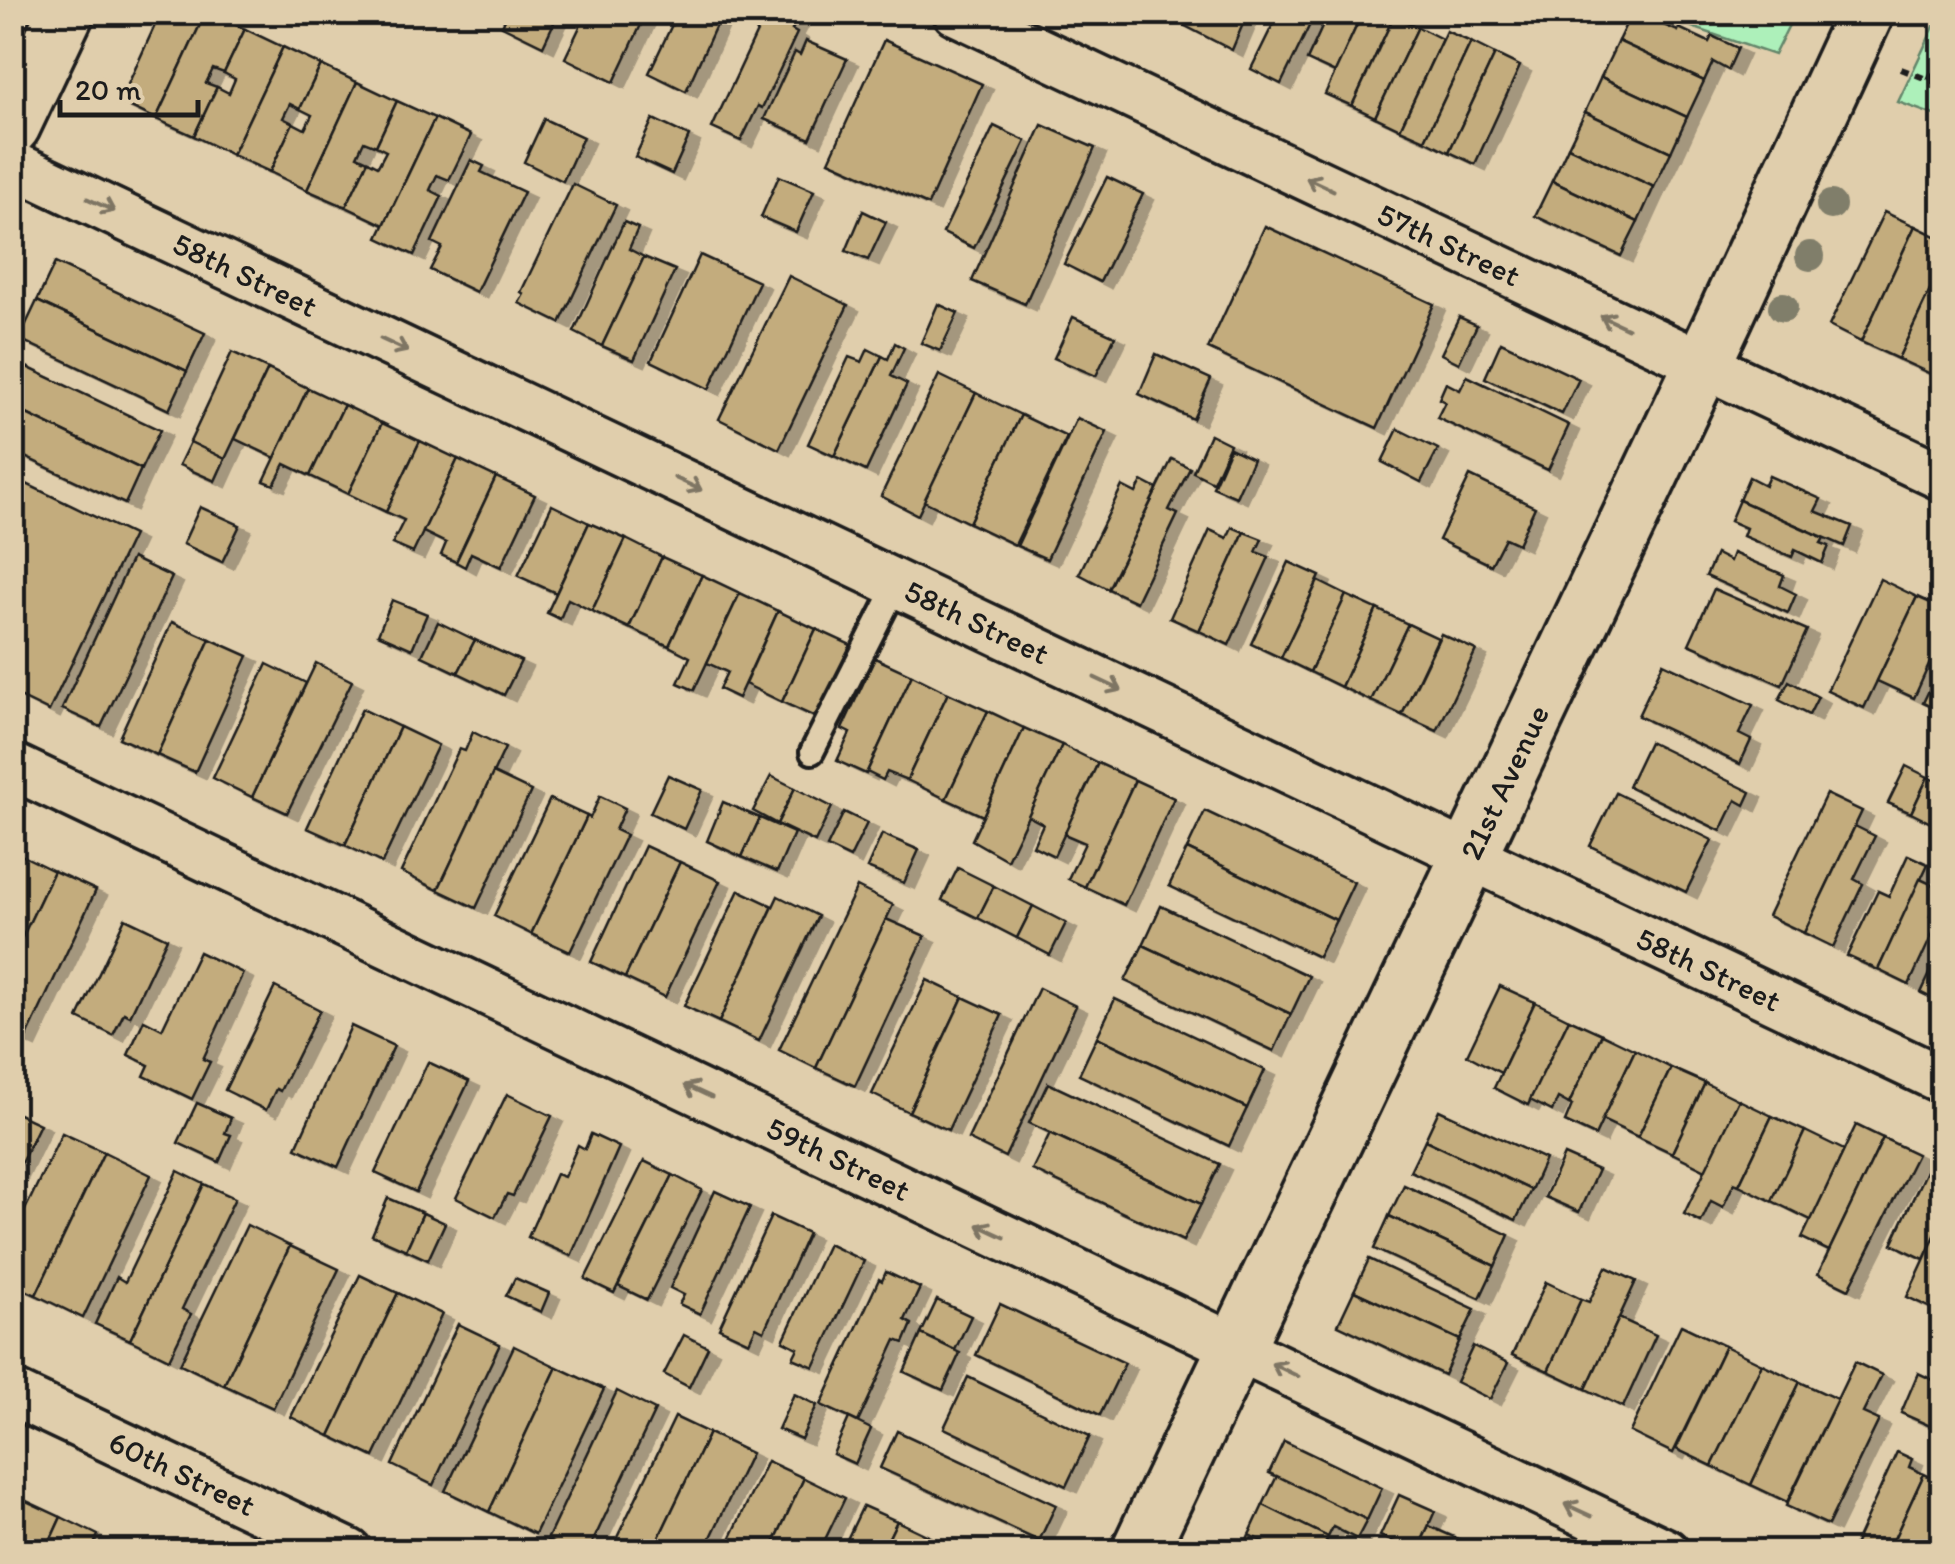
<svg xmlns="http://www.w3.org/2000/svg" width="1955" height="1564" font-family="Itim,sans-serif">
<defs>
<filter id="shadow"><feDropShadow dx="11" dy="6" stdDeviation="0" flood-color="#0004"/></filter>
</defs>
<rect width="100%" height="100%" fill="#e0ceac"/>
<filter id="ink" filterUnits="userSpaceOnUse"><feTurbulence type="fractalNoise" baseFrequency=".01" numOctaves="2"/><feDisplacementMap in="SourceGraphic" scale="20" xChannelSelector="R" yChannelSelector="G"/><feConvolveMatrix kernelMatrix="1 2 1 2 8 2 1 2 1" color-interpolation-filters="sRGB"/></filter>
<g filter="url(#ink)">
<!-- green -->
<g fill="#adf0ba" stroke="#64866b" stroke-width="2.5">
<path d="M1941,12L1942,13V118L1898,102Z"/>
<path d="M1651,13L1795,12V13L1774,55Z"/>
</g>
<!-- building -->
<g fill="#c3ac7d" stroke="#1c1c1c" stroke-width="2.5" filter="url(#shadow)">
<path d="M161,12H206L156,119L120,102Z"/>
<path d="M206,12L245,29L224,73L213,69L206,83L217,87L194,136L156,119Z"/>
<path d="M508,12H559L543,46L502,26Z"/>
<path d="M587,12H647L614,82L565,58Z"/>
<path d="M678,12H722L686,91L649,73Z"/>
<path d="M773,12H784L798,19L792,30L797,33L762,108L758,106L741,141L712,128L765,15L771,18Z"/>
<path d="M1158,12H1248L1232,50Z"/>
<path d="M1279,12H1316L1281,84L1251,69Z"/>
<path d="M1329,12H1354L1361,16L1335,73L1307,60Z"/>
<path d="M1363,12H1386L1394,16L1352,106L1325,94Z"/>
<path d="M1632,12L1678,31L1679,28L1709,42L1712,36L1738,48L1728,70L1713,62L1704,81L1618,41Z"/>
<path d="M1394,16L1418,27L1375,117L1352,106Z"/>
<path d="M1418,27L1442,39L1400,129L1375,117Z"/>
<path d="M245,29L283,47L232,155L194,136L217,87L229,93L235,79L224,73Z"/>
<path d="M1446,31L1471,42L1425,140L1400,129Z"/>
<path d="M884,40L982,84L928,205L829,161Z"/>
<path d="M806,41L847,59L810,139L764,119L795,52L800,55Z"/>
<path d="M1618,41L1704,81L1687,117L1601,77Z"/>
<path d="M1471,42L1495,54L1449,152L1425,140Z"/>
<path d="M283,47L321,65L300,109L290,104L283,118L293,123L270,172L232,155Z"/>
<path d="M1495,54L1520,66L1475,164L1449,152Z"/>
<path d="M321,65L357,82L307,190L270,172L293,123L305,129L312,115L300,109Z"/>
<path d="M1601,77L1687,117L1671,152L1585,112Z"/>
<path d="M357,82L397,101L376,146L364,141L357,156L368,161L346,207L307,190Z"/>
<path d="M397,101L435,118L384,225L346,207L368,161L378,166L386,151L376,146Z"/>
<path d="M1585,112L1671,152L1654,187L1568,147Z"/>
<path d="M435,118L471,135L449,180L437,175L430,190L442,196L414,255L378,238Z"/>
<path d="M544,119L583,137L563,181L524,162Z"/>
<path d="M653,119L689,136L672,174L635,157Z"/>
<path d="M1042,125L1095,148L1025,304L972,281Z"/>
<path d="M994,126L1026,141L974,248L943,233Z"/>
<path d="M1568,147L1654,187L1638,222L1552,181Z"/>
<path d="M471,160L484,166L481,172L524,192L476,292L430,270L442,247L432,242Z"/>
<path d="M779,176L814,191L796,232L761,217Z"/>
<path d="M1107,177L1143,194L1100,282L1064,264Z"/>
<path d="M1552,181L1638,222L1621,256L1535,216Z"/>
<path d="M573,184L616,205L560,323L519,303L524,294L521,292Z"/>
<path d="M863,211L886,222L868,260L846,251Z"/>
<path d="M1884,212L1915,226L1861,342L1829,326Z"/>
<path d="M624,222L638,228L629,249L644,257L602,346L574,332Z"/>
<path d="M1265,226L1434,304L1377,428L1208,349Z"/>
<path d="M1915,226L1942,239V265L1898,359L1861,342Z"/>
<path d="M700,255L759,282L709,389L651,361Z"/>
<path d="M644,257L675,270L634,360L602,346Z"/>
<path d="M55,263L205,333L187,371L37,301Z"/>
<path d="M1942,265V360L1935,376L1898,359Z"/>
<path d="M789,276L848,305L779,449L719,419Z"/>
<path d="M37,301L187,371L169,410L19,339Z"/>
<path d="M938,304L958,313L940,351L921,343Z"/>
<path d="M1073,317L1115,336L1096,376L1054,358Z"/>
<path d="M1459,317L1477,325L1459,363L1441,354Z"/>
<path d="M1501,342L1579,379L1562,414L1485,378Z"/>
<path d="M895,343L904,348L891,376L907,384L866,471L834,456L882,356L888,359Z"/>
<path d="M868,349L882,356L834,456L808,444L849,357L862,362Z"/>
<path d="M232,352L268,369L225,459L190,442Z"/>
<path d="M1156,354L1211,379L1193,419L1139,394Z"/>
<path d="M12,360L160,430L141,469L12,407Z"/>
<path d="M268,369L308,388L275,458L235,439Z"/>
<path d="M939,375L976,393L918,515L881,496Z"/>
<path d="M1467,376L1569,425L1548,470L1437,418L1445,402L1439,399L1446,383L1460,390Z"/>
<path d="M308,388L344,405L310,476L285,464L274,485L264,481Z"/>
<path d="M976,393L1021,415L969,523L924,501Z"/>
<path d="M344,405L382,423L348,494L310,476Z"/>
<path d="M12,407L141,469L125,504L12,451Z"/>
<path d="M1021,415L1067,437L1015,545L969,523Z"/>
<path d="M1077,418L1107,432L1047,559L1017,546Z"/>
<path d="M382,423L420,441L386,512L348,494Z"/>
<path d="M1398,429L1438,449L1421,482L1382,462Z"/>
<path d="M1210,434L1230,444L1213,482L1193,472Z"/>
<path d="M420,441L458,459L413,553L392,544L404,520L386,512Z"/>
<path d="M190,442L225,459L215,481L179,465Z"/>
<path d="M1230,448L1253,459L1236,497L1213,487Z"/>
<path d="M458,459L496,477L456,562L441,555L446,543L423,532Z"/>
<path d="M1172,459L1190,468L1169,510L1178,514L1136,602L1108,589Z"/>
<path d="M1470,476L1535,507L1518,544L1505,538L1491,565L1439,540Z"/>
<path d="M1769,476L1821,499L1815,511L1852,526L1844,546L1739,500L1749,477L1765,485Z"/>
<path d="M12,477L133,535L49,711L12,693Z"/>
<path d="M496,477L535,495L501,567L471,553L465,567L456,562Z"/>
<path d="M1142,481L1157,489L1108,589L1079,574L1122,486L1136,493Z"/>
<path d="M1739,500L1824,538L1821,543L1829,546L1822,563L1795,550L1792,557L1743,536L1746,528L1730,521Z"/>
<path d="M552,505L589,523L556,593L518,576Z"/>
<path d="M200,507L240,525L222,562L183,544Z"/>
<path d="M589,523L626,539L592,611L568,599L560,619L547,613Z"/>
<path d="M1232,527L1244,532L1199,631L1170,618L1210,530L1227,538Z"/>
<path d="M1244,532L1262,539L1256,552L1269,557L1229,645L1199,631Z"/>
<path d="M626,539L662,557L629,628L592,611Z"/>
<path d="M1733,553L1784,575L1780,586L1796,594L1788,613L1706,576L1716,554L1730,561Z"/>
<path d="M662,557L702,575L669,646L629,628Z"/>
<path d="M132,558L172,577L101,727L62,709Z"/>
<path d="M1289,562L1320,576L1281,658L1251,644Z"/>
<path d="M702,575L740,593L694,690L678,683L690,657L669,646Z"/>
<path d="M1880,579L1917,597L1864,708L1827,691Z"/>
<path d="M1318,581L1346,595L1310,672L1281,658Z"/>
<path d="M1714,589L1807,630L1782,685L1689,644Z"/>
<path d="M740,593L778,611L738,698L719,689L727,672L707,663Z"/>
<path d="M1346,595L1377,609L1341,687L1310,672Z"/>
<path d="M1917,597L1942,608V636L1914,698L1877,681Z"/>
<path d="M392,600L427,614L412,649L378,634Z"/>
<path d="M1377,609L1408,624L1371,701L1341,687Z"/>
<path d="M778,611L816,629L782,702L745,684Z"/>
<path d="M172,622L210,639L157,755L119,738Z"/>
<path d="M438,622L475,640L458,673L422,656Z"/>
<path d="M1408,624L1438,638L1402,715L1371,701Z"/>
<path d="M816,629L851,645L817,718L782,702Z"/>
<path d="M1441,634L1476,650L1437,731L1402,715Z"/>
<path d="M210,639L248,656L195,772L157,755Z"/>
<path d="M475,640L521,661L504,695L458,673Z"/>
<path d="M875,658L912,675L866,774L837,761L850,733L842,729Z"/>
<path d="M316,663L352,681L287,813L252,797Z"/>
<path d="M1663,663L1753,705L1739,734L1751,740L1740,764L1638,716Z"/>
<path d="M1942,663V712L1923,703Z"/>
<path d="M267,664L306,683L252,797L213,778Z"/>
<path d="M912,675L948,693L907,780L887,772L883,780L867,772Z"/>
<path d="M1789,681L1818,697L1809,715L1779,700Z"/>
<path d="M948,693L988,711L946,799L907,780Z"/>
<path d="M362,709L400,727L345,845L307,828Z"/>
<path d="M988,711L1024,728L983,816L946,799Z"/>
<path d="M400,727L438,745L382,863L345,845Z"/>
<path d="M1024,728L1062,745L1007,860L972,840Z"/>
<path d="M473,732L505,748L438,890L401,872L459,749L465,751Z"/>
<path d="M1649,742L1751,792L1745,805L1736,800L1721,831L1628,786Z"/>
<path d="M1062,745L1098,763L1054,856L1033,846L1043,824L1028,816Z"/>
<path d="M1098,763L1135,780L1085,887L1068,879L1085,843L1064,834Z"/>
<path d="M1906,766L1928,777L1911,813L1888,803Z"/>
<path d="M493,773L531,791L476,908L438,890Z"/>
<path d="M668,775L702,790L684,829L650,813Z"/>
<path d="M771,776L795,788L777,824L753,811Z"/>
<path d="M1928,777L1942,784V798L1931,823L1911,813Z"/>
<path d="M1135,780L1174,798L1124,905L1085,887Z"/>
<path d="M795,788L832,807L815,842L777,824Z"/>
<path d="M1616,793L1712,840L1686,892L1590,846Z"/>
<path d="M1826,794L1862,811L1804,933L1768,916Z"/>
<path d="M600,796L625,808L615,830L626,835L570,952L531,934L587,816L590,818Z"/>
<path d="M550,799L587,816L531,934L494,916Z"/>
<path d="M723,802L760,818L742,857L707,841Z"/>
<path d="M1205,811L1354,882L1336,920L1187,849Z"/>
<path d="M844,812L867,823L850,858L827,847Z"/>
<path d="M760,818L794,833L777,872L742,857Z"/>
<path d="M1855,826L1875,836L1854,879L1863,884L1833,947L1804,933Z"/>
<path d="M882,834L919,850L904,883L867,868Z"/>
<path d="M645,846L680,862L625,978L591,962Z"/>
<path d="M1187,849L1336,920L1318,957L1169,886Z"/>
<path d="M13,851L54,871L12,959V851Z"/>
<path d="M1908,855L1928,864L1878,970L1847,956L1878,891L1889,896Z"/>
<path d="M680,862L720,881L665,997L625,978Z"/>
<path d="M958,868L994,886L978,918L942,900Z"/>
<path d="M54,871L96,890L25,1041L12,1035V959Z"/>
<path d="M1920,879L1942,889L1930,916L1939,920L1909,985L1878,970Z"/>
<path d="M994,886L1033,906L1017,938L978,918Z"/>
<path d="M857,887L893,905L816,1068L779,1050Z"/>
<path d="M739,890L773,906L719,1022L684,1006Z"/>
<path d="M778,896L818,916L759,1041L719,1022Z"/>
<path d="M1033,906L1066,923L1050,955L1017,938Z"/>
<path d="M1161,906L1309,976L1291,1014L1143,945Z"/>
<path d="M125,918L167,938L130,1016L124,1013L113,1035L78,1018Z"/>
<path d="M886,919L925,936L855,1086L816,1068Z"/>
<path d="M1143,945L1291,1014L1274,1051L1125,981Z"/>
<path d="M1942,948V1003L1921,993Z"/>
<path d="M199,952L243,973L203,1059L210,1062L192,1099L144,1076L149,1065L128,1055L144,1020L162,1029Z"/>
<path d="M927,980L963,997L909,1112L872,1094Z"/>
<path d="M1500,986L1535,1002L1501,1073L1467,1055Z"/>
<path d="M275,987L320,1010L280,1091L276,1089L266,1110L225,1090Z"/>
<path d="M1039,988L1076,1006L1005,1157L968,1139Z"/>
<path d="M963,997L1002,1015L948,1130L909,1112Z"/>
<path d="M1115,999L1265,1070L1247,1108L1097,1037Z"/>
<path d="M1535,1002L1569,1019L1528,1105L1494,1088Z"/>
<path d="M1569,1019L1602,1034L1569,1104L1558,1098L1552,1111L1530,1100Z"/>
<path d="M351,1026L394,1046L338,1167L296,1148Z"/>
<path d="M1602,1034L1635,1050L1595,1136L1565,1122L1572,1105L1569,1104Z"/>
<path d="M1097,1037L1247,1108L1229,1146L1079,1075Z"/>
<path d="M1635,1050L1671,1068L1638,1137L1602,1120Z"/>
<path d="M428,1062L469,1081L416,1192L375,1173Z"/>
<path d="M1671,1068L1705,1083L1672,1153L1638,1137Z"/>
<path d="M1048,1083L1220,1164L1201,1204L1029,1123Z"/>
<path d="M1705,1083L1739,1100L1706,1170L1672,1153Z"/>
<path d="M507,1094L552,1116L513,1196L507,1194L495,1217L456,1198Z"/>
<path d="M1739,1100L1772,1116L1739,1185L1734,1183L1723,1207L1711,1201L1701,1222L1684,1214Z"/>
<path d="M197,1103L231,1118L225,1133L231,1135L219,1162L178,1143Z"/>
<path d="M1439,1110L1545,1159L1531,1190L1425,1140Z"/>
<path d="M12,1111L40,1124L12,1182Z"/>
<path d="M1772,1116L1805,1131L1772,1201L1739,1185Z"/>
<path d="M1856,1125L1883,1138L1829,1251L1802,1238Z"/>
<path d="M1805,1131L1844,1150L1811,1220L1772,1201Z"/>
<path d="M62,1133L104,1152L36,1295L12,1284V1237Z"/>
<path d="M1050,1133L1201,1204L1183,1241L1032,1170Z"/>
<path d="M591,1134L619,1147L571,1256L528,1237L556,1174L564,1177L578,1145L585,1149Z"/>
<path d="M1883,1138L1917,1154L1849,1289L1818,1274Z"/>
<path d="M1425,1140L1531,1190L1516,1220L1410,1171Z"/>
<path d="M104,1152L151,1175L83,1318L36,1295Z"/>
<path d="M1564,1155L1598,1170L1579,1212L1545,1197Z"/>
<path d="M644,1161L673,1175L614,1293L585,1279Z"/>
<path d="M1930,1162L1942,1168V1221L1924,1259L1892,1244Z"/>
<path d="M178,1171L204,1184L130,1340L95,1324L117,1277L125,1282Z"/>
<path d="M673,1175L702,1190L647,1300L618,1286Z"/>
<path d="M204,1184L235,1198L182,1309L191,1314L169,1359L130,1340Z"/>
<path d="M1404,1185L1509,1235L1495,1266L1389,1216Z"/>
<path d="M715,1191L750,1207L700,1314L679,1304L684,1295L670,1288Z"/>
<path d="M388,1198L423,1213L406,1250L372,1235Z"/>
<path d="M423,1213L445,1223L428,1260L406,1250Z"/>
<path d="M771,1216L808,1233L764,1331L756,1327L749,1342L719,1328Z"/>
<path d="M1389,1216L1495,1266L1480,1298L1374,1249Z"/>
<path d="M1942,1221V1299L1937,1311L1907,1297Z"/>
<path d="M247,1225L290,1246L224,1385L180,1364Z"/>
<path d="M828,1244L864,1261L814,1367L793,1358L798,1348L783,1341Z"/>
<path d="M290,1246L339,1269L273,1408L224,1385Z"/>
<path d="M1369,1259L1475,1309L1460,1340L1354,1291Z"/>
<path d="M1606,1267L1636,1281L1586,1389L1548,1371L1581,1299L1589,1302Z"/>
<path d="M886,1272L920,1288L905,1320L912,1324L904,1343L896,1340L858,1422L821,1405L879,1279L882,1281Z"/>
<path d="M360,1275L398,1293L330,1436L291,1417Z"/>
<path d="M515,1278L549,1293L541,1312L506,1296Z"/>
<path d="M1546,1282L1581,1299L1548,1371L1512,1355Z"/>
<path d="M1354,1291L1460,1340L1444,1375L1338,1325Z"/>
<path d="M398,1293L442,1314L374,1457L330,1436Z"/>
<path d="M937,1300L971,1316L955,1350L921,1334Z"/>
<path d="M1000,1304L1125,1363L1100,1415L976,1355Z"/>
<path d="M1619,1318L1656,1335L1623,1407L1586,1389Z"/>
<path d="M458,1324L500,1344L433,1485L392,1465Z"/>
<path d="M1681,1325L1725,1346L1673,1453L1630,1432Z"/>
<path d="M921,1334L960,1353L943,1390L904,1372Z"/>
<path d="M684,1335L708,1347L689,1387L664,1374Z"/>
<path d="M514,1346L557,1367L489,1512L445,1491Z"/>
<path d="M1473,1346L1508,1363L1490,1399L1456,1382Z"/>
<path d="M1725,1346L1762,1364L1712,1466L1676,1449Z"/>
<path d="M1855,1362L1882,1375L1863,1413L1879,1420L1828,1525L1786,1506Z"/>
<path d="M1762,1364L1800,1382L1751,1485L1712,1466Z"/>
<path d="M557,1367L604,1389L535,1534L489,1512Z"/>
<path d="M1918,1373L1942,1384V1418L1937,1429L1901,1413Z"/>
<path d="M968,1377L1090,1436L1066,1486L944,1428Z"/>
<path d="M1800,1382L1837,1399L1787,1502L1751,1485Z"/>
<path d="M617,1391L655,1410L588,1552H571L547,1540Z"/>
<path d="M794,1394L817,1405L801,1439L778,1429Z"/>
<path d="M675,1417L709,1433L652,1552H610Z"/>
<path d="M849,1418L871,1429L855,1464L833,1454Z"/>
<path d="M897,1431L1056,1505L1039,1541L880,1468Z"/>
<path d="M709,1433L751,1453L704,1552H652Z"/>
<path d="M1284,1441L1382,1488L1367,1520L1269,1473Z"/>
<path d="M1897,1452L1912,1459L1909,1467L1924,1474L1888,1552H1851Z"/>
<path d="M767,1461L804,1478L770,1552H724Z"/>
<path d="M1938,1471L1942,1473V1522L1929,1552H1888L1924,1474L1935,1479Z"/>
<path d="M1277,1476L1367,1520L1357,1539L1333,1527L1328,1537L1263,1505Z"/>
<path d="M804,1478L845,1498L819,1552H770Z"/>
<path d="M1399,1495L1435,1511L1417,1552L1380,1536Z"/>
<path d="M22,1499L61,1517L45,1552H12V1519Z"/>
<path d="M1263,1505L1328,1537L1325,1544L1340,1552H1283L1249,1535Z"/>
<path d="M863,1506L897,1521L882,1552H841Z"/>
<path d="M61,1517L98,1535L91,1552H45Z"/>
<path d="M897,1521L939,1541L934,1552H882Z"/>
<path d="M1429,1526L1463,1541L1458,1552H1417Z"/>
<path d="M1249,1535L1283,1552H1241Z"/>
</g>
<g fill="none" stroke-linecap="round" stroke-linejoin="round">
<defs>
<path id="service" d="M812,752L897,584"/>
<g id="minor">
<path id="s1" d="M956,12L1942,477"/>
<path id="s2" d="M12,164L1942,1080"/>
<path id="s3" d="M12,766L1666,1552"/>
<path id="s4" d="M12,1393L349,1552"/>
</g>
<g id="tertiary">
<path d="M12,126L66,12"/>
<path id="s5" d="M1139,1552L1725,317L1866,12"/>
</g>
</defs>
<!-- service casing -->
<use href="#service" stroke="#1c1c1c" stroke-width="30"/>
<!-- minor casing -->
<use href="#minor" stroke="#1c1c1c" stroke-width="52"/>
<!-- tertiary casing -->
<use href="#tertiary" stroke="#1c1c1c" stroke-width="62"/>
<!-- path -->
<g stroke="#1c1c1c" stroke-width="6" stroke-dasharray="8 8" stroke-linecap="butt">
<path d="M1901,69L1942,85"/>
<path d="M1929,80L1942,52"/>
</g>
<!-- service -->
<use href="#service" stroke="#e0ceac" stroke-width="22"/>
<!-- minor -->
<use href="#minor" stroke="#e0ceac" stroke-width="45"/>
<!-- tertiary -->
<use href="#tertiary" stroke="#e0ceac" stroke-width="55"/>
</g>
<!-- trees -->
<g fill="#807e6a">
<circle cx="1831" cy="205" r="15"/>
<circle cx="1810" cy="256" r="15"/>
<circle cx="1783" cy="307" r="15"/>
</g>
<!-- one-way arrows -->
<defs><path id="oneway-shaft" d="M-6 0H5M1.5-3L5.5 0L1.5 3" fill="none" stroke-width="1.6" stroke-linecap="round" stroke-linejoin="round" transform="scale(2.5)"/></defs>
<g stroke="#7e7564">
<use href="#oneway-shaft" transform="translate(1320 184) rotate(-155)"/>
<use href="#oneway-shaft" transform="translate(101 205) rotate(25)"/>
<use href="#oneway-shaft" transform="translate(1614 322) rotate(-155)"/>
<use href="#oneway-shaft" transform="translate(394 345) rotate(25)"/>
<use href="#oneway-shaft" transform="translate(688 484) rotate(25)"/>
<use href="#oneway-shaft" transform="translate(1108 684) rotate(25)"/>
<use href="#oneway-shaft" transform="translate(698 1091) rotate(-155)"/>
<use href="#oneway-shaft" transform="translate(991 1231) rotate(-155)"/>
<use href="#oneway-shaft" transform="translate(1285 1370) rotate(-154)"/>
<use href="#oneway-shaft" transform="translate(1578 1510) rotate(-155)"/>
</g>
</g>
<g text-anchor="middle" stroke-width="9" stroke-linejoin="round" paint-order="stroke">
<!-- street labels -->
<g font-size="32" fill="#1c1c1c" stroke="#e0ceac">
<text dy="11" stroke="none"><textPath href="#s1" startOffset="545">57th Street</textPath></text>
<text dy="11" stroke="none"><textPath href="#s2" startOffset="258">58th Street</textPath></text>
<text dy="11" stroke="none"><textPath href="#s2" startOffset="1068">58th Street</textPath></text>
<text dy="11" stroke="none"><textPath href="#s5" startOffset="852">21st Avenue</textPath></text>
<text dy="11" stroke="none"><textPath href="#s2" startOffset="1878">58th Street</textPath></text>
<text dy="11" stroke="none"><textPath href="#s3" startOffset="915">59th Street</textPath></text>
<text dy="11" stroke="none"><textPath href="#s4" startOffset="188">60th Street</textPath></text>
</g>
</g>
<!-- margin -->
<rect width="1955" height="1564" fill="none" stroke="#e0ceac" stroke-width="50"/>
<rect x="25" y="25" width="1905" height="1514" fill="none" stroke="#1c1c1c" stroke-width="4" filter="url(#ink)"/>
<!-- scale -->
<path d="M60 100v15h138v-15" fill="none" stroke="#1c1c1c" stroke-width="5"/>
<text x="75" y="100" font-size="30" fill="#1c1c1c" stroke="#e0ceac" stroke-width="8" paint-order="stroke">20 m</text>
</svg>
